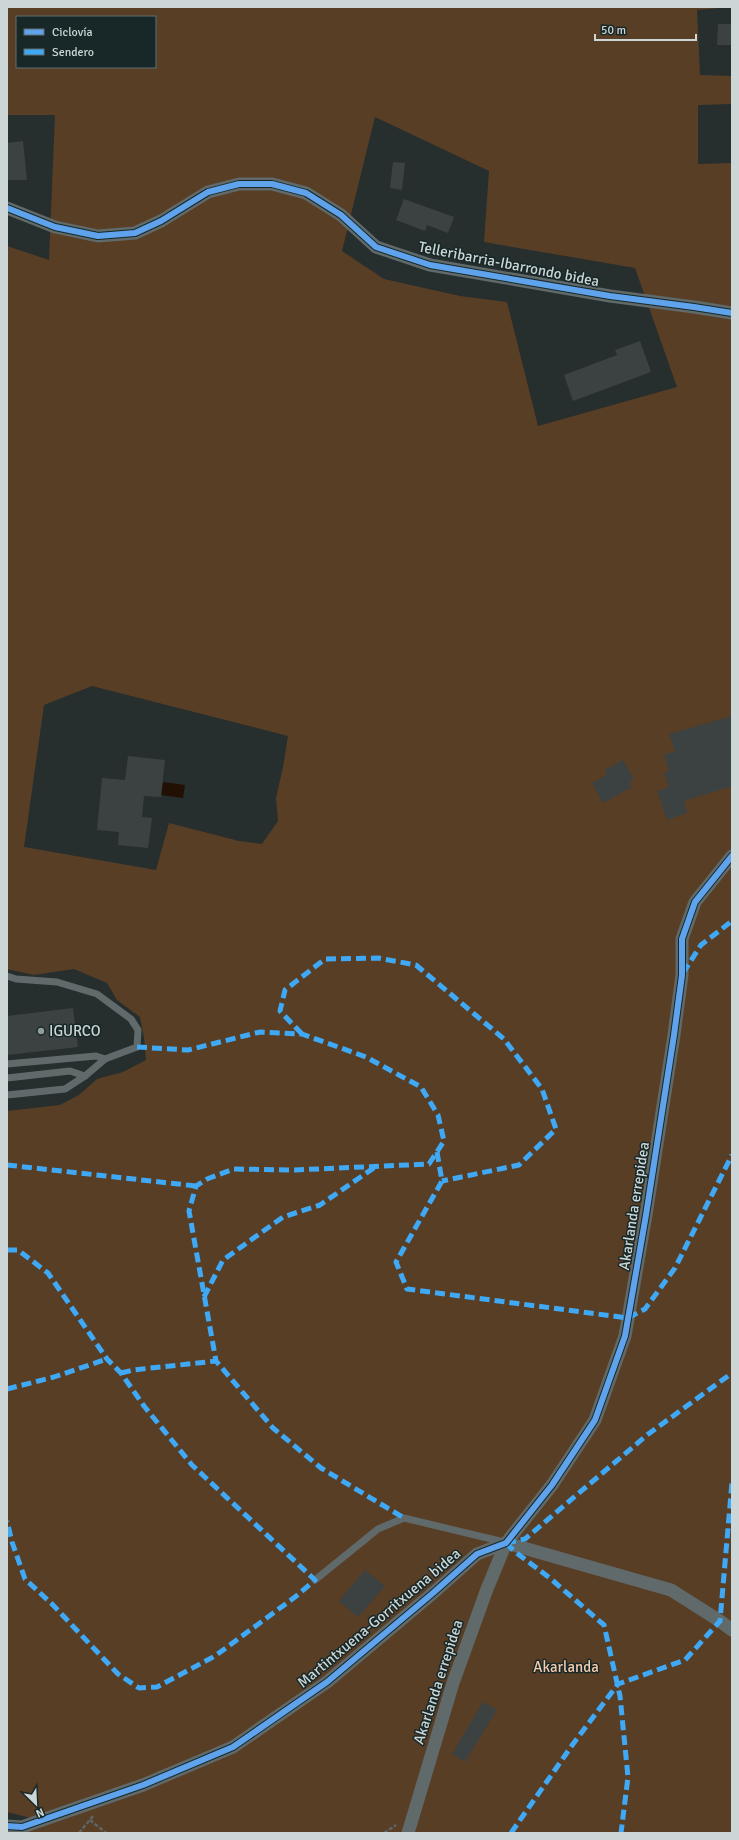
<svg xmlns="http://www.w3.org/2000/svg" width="739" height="1840" font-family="Signika,sans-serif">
<rect width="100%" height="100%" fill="#262e2e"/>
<!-- green -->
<path fill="#593e26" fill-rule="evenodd" d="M7,7H732L697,10L700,75L732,76V104L698,105V164L732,163V1833H7V1831L31,1818L7,1812V1111L60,1105L79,1095L97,1079L123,1072L146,1060L144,1038L140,1017L117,1000L107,983L74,969L34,975L7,969V246L49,260L55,115H7ZM17,17H155V67H17ZM375,117L489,171L484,242L635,268L677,387L538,426L507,302L460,296L384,279L342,251ZM92,686L288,736L283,767L276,798L278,821L262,844L239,841L169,823L156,870L24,847L44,705Z"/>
<!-- water -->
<path fill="#221004" d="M163,782L185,785L183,798L161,795Z"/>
<!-- building -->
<g fill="#3c4242">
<path d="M718,24H732V45H717Z"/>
<path d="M23,141L27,180H7V143Z"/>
<path d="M393,162L405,163L402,190L390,188Z"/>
<path d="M404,199L454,217L448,233L427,225L425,231L396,220Z"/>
<path d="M640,341L651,372L573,401L564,375L617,355L615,350Z"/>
<path d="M732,716V786L684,801L687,813L667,820L657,791L669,787L664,773L669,770L664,755L675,751L669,734Z"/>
<path d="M128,756L165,760L161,797L144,796L142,817L152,818L148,848L118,845L119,832L97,830L102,778L125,780Z"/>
<path d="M623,760L634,779L629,782L632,787L603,803L592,783L607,775L604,770Z"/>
<path d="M73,1008L78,1047L7,1055V1016Z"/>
<path d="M365,1570L385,1586L358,1617L339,1601Z"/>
<path d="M483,1702L497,1710L465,1762L452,1754Z"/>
</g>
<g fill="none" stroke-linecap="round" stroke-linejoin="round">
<!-- path -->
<g stroke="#5d6565" stroke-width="2.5" stroke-dasharray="4 2" stroke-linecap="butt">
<path d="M90,1820L106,1833"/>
<path d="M79,1833L93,1816"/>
<path d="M384,1833L396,1825"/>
</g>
<!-- lane -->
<g stroke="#606a6a" stroke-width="7">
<path d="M7,976L16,979L57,982L97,994L131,1019L138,1030L137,1047L105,1059L85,1076L65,1089L7,1095"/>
<path d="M7,1064L96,1056L105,1059"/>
<path d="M7,1078L70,1071L85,1076"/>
<path d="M315,1580L378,1529L404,1518L504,1542"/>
</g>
<!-- street -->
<g stroke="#606a6a" stroke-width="13">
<path d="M7,208L55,227L98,236L135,233L161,221L208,192L239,184H272L306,193L341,215L376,247L430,265L610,296L694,307L732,313"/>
<path d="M7,1826L22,1827L143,1785L233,1747L327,1682L433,1593L477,1554L506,1543L552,1485L595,1420L625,1336L646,1215L674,1035L682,975V939L695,902L732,856"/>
<path d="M408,1833L453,1683L487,1589L506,1543L671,1590L720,1621L732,1630"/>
</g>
<!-- quiet -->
<g stroke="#3fa9f5" stroke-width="5" stroke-dasharray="10 5" stroke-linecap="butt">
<path d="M683,973L701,945L732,921"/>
<path d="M302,1034L280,1011L285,990L325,959L378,958L416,965L504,1039L542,1089L556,1129L519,1165L442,1181"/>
<path d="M137,1047L188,1050L260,1032L302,1034L366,1057L421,1087L438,1115L444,1141L429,1164L295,1170L234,1169L207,1179L196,1186L189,1211L216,1361L273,1428L321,1468L404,1518"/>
<path d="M437,1152L442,1181L396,1262L407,1289L628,1318L645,1309L675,1268L732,1155"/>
<path d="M7,1165L196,1186"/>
<path d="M7,1250H18L48,1273L107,1359L121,1373L144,1406L192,1465L315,1580L295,1597L215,1656L157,1687L139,1688L118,1674L52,1604L25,1579L12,1542L7,1521"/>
<path d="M204,1297L223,1260L283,1217L320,1205L375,1167"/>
<path d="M121,1373L133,1370L216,1361"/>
<path d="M7,1389L54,1377L107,1359"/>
<path d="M506,1543L514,1551L551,1579L604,1625L620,1696L628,1777L621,1833"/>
<path d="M506,1543L525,1539L647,1435L732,1373"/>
<path d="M511,1833L573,1744L618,1684L685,1660L720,1621L732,1482"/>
</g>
<defs>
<g id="cycleway">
<path d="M7,208L55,227L98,236L135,233L161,221L208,192L239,184H272L306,193L341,215L376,247L430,265L610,296L694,307L732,313"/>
<path d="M7,1826L22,1827L143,1785L233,1747L327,1682L433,1593L477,1554L506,1543L552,1485L595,1420L625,1336L646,1215L674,1035L682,975V939L695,902L732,856"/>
</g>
</defs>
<!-- cycleway casing -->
<use href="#cycleway" stroke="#182828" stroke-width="8"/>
<!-- cycleway -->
<use href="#cycleway" stroke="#60a3ed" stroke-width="6"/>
</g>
<!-- markers -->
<circle fill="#929b9b" stroke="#182828" stroke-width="1.5" cx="41" cy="1031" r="4"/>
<g text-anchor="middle" stroke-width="3" stroke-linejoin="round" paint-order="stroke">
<!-- street labels -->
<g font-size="15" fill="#ccd6d6" stroke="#182828">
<text transform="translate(509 264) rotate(11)" y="5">Telleribarria-Ibarrondo bidea</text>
<text transform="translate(634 1206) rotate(-81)" y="5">Akarlanda errepidea</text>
<text transform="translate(379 1618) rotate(-40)" y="5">Martintxuena-Gorritxuena bidea</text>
<text transform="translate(438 1682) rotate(-72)" y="5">Akarlanda errepidea</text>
</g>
<!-- poi labels -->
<g font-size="15" fill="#ccd6d6" stroke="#182828" text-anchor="start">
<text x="49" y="1036">IGURCO</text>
</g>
<!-- park labels -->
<g font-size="15" fill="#f5cbab" stroke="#182828">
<text x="566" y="1672">Akarlanda</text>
</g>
</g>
<!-- border -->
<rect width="739" height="1840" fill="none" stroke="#ccd6d6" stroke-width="16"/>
<!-- legend -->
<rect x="16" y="16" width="140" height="52" fill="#182828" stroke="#606e6e"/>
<rect x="24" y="29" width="20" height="6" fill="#60a3ed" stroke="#606e6e"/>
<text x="52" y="36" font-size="12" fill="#ccd6d6">Ciclovía</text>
<rect x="24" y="49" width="20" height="6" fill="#3fa9f5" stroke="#606e6e"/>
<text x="52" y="56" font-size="12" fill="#ccd6d6">Sendero</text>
<!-- north arrow -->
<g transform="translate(36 1804) rotate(156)" stroke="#182828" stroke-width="3" paint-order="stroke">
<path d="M0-3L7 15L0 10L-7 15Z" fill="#ccd6d6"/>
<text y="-6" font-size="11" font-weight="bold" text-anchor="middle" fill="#ccd6d6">N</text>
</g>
<!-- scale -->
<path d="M595 34v6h101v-6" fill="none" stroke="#ccd6d6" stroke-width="2"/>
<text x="601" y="34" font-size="12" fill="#ccd6d6" stroke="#182828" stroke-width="3" paint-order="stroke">50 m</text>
</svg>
